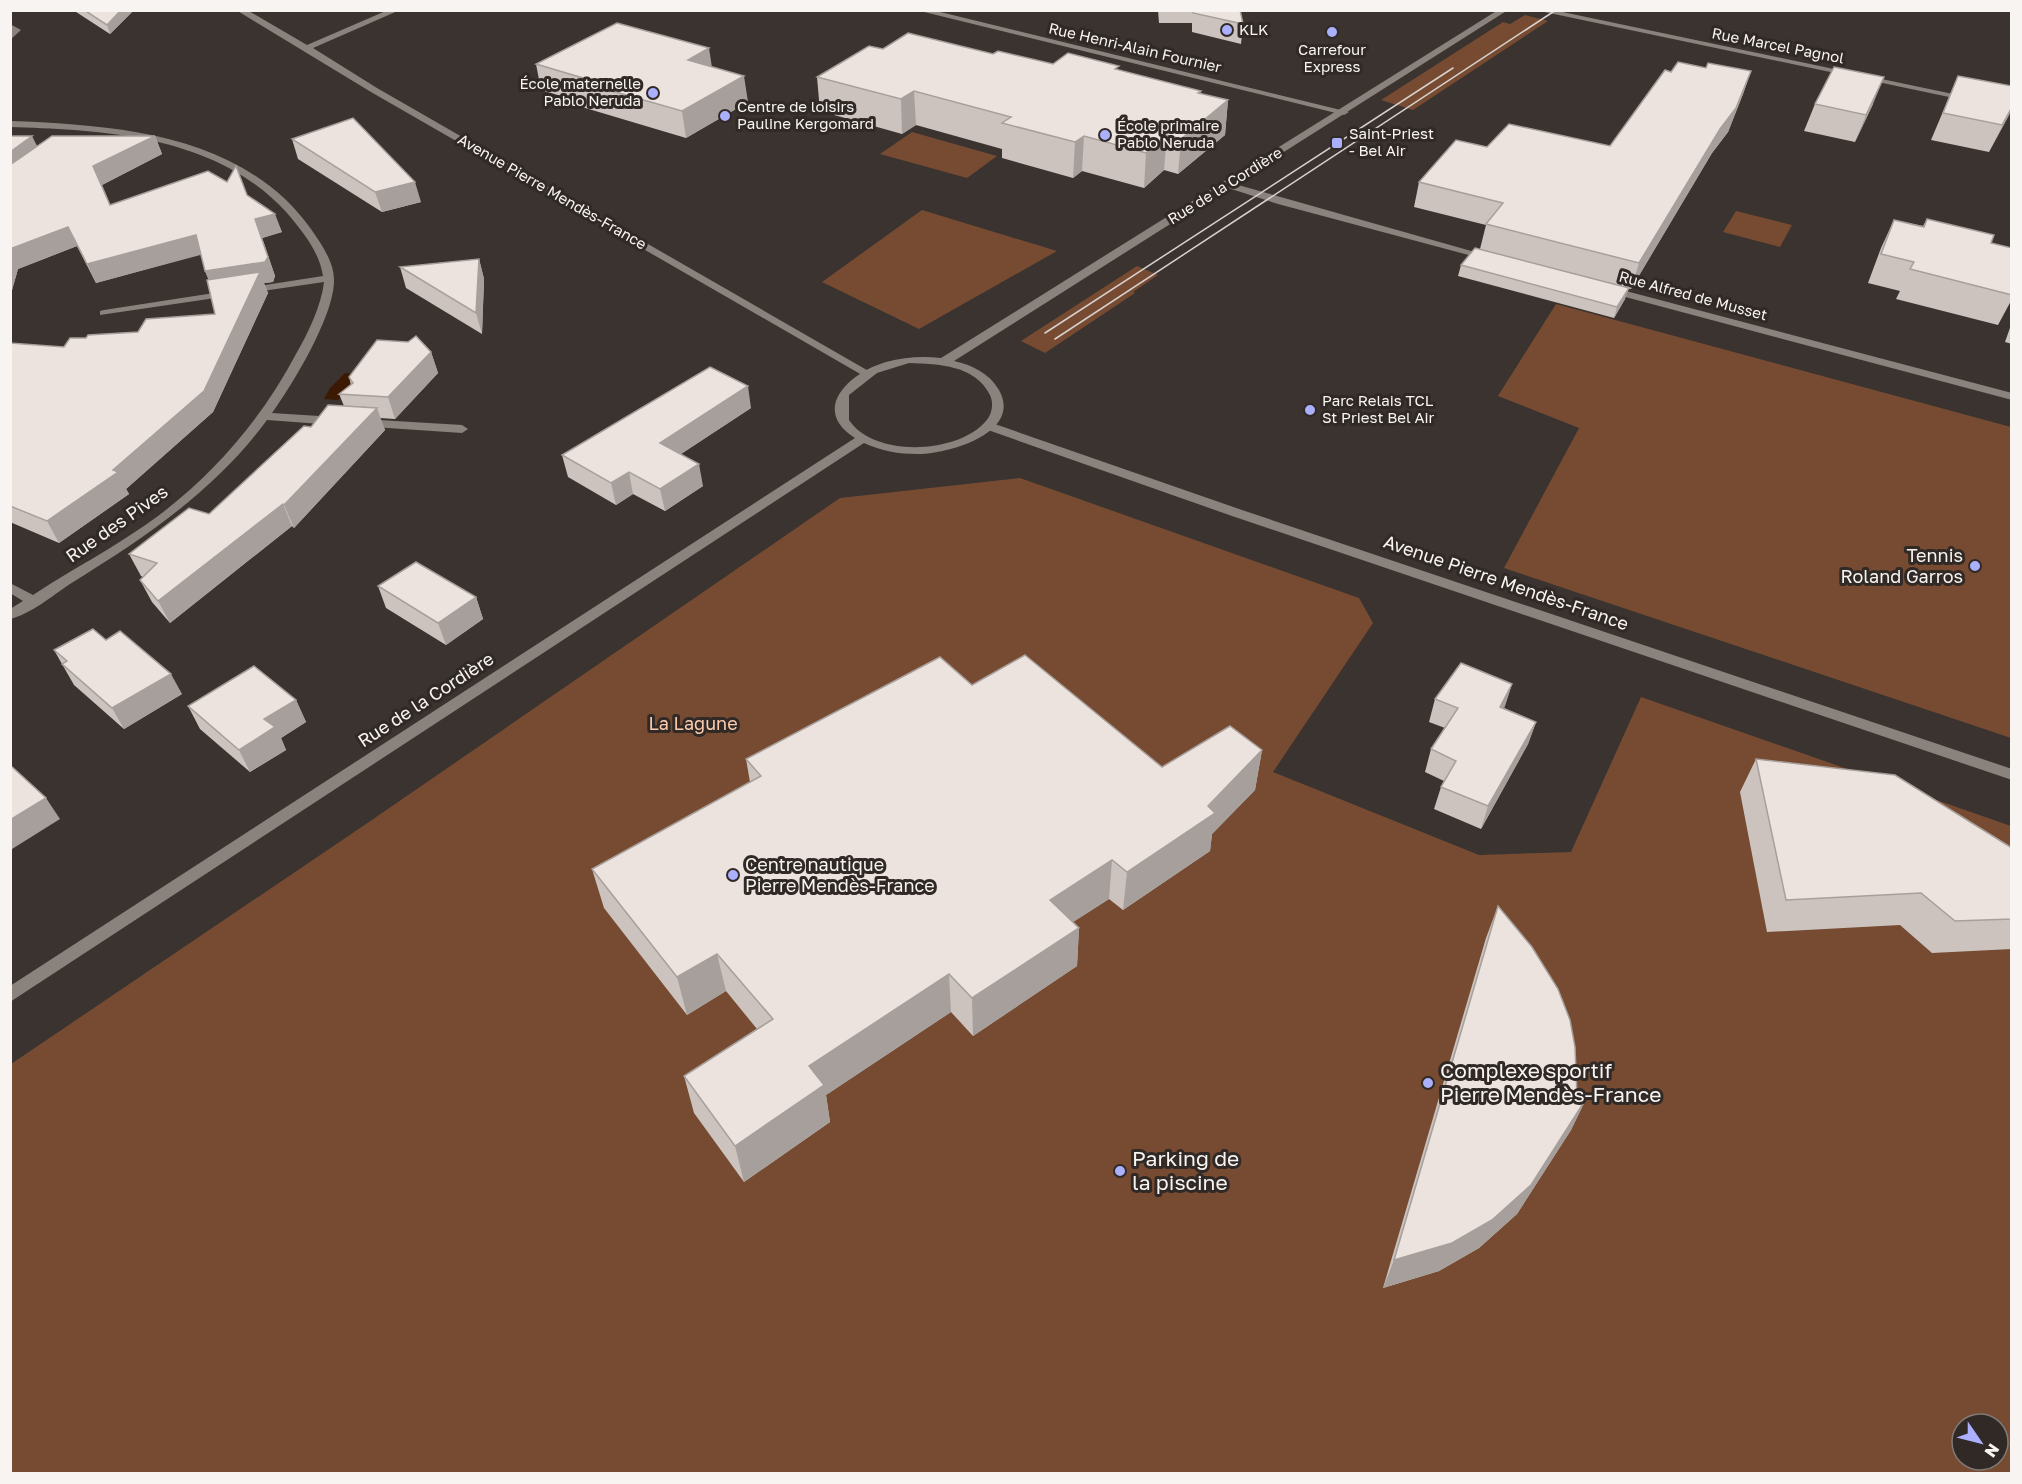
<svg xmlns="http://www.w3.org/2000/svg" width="2022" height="1484" font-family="'Golos Text',sans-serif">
<rect width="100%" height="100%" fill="#3a332f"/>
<!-- green -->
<g fill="#764b32" fill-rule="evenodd">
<path d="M1525,15L1548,21L1413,110L1381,100L1503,22L1510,24Z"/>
<path d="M912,132L997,156L967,178L880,154Z"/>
<path d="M922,210L1057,251L919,329L822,282Z"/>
<path d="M1736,211L1792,225L1780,247L1723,232Z"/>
<path d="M1137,266L1158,275L1133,292L1135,293L1045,353L1021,341Z"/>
<path d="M1556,304L2011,427V738L1504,568L1579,428L1498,396Z"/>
<path d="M1020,478L1359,598L1373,623L1273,772L1479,855L1571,852L1641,697L2011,826V1473L11,1474V1064L366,824L840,498ZM1962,1424H1998V1460H1962Z"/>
</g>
<!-- water -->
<path fill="#3b1902" d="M345,373L358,374L346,393L338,400L324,399L330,388Z"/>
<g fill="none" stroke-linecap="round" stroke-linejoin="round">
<!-- minor -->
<g fill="#8a827d" fill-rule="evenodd">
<path d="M236,10H247L307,45L388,10H400L313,48L377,88L872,373L870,375H862L371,92Z"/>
<path d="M563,10H597L593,12Z"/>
<path d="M916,10H932L1349,112L1344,115Z"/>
<path d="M1535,10H1553L1972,98L1968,101Z"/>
<path d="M10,24L21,30L10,40Z"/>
<path d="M10,121C118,125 243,134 311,229C322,245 335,263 334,283C332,319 293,384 272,413L335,417L341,421L335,425L267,420C214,492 144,538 70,584C52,596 31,614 10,619V609L23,601L10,593V583L33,595L50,584C86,562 124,541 158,516C215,473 263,417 296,354C308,333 321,307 324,282L100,315V311L104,310L323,276C319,251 303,232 287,213C217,136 108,130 10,127Z"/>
<path d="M1225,183H1231L1496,258L1491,261L1278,204L1225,187Z"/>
<path d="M1607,286L2012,393V400L1603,291L1602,289Z"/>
<path d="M362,419L462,425L468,429L462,433L358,426V420Z"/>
<path d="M989,422L1242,510L2012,769V780L1232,516L985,429L983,426Z"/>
</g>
<!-- tertiary -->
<path fill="#8a827d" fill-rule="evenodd" d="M1498,10H1508L954,361C972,365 989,373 999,390C1023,433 948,454 917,454C899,454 881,451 864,443L10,1002V986L855,438C809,409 851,372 886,362C905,357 922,356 941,358ZM909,363C939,364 975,365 990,395C994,404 992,414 986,421C958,454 874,458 849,420V395L877,373Z"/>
<!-- tram -->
<g stroke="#d7d2cf" stroke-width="1.5">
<path d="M1045,333L1453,68"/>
<path d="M1055,339L1556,10"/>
</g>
</g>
<!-- wall -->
<g fill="#ccc3bf">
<path d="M73,10H134L110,34Z"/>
<path d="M1158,10H1240L1243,24L1241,44L1192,32V23H1159Z"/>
<path d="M883,49L993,54L1053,64L1201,94L1228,100L1225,135L1178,174L1164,170L1144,188L1082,171L1073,178L1002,158V149L916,125L902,134L820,111L817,77Z"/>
<path d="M536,64L712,67L748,102L686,138L582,107L581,102L541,90Z"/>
<path d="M1706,68L1751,71L1743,94L1728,132L1712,153L1631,289L1480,249L1486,225L1414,207L1419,182L1487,147L1610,146L1671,72Z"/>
<path d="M1958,76L2009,115L1989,152L1931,140Z"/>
<path d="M1815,104H1873L1855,142L1804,131Z"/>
<path d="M10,136L37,146L155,136L162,154L102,185L110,205L247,195L282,232L262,238L275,276L273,282L264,283L268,293L213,412L126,489L129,494L59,543L10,522V343L64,347L86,338L138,332L215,314L209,280L205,271L201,254L96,283L77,246L18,269L10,297Z"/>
<path d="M292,139L421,202L382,212L298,159Z"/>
<path d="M1927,219L1991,243L2012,248V299L1998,325L1896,299L1900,291L1868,283L1881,248L1894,220L1923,226Z"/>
<path d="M479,259L484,279L482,334L406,288L400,267Z"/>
<path d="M1461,265L1625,299L1614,318L1458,276Z"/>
<path d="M2012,322V344L2005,342Z"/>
<path d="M431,352L438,373L395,419L380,418L385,430L294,528L292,526L170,623L152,602L140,580L143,577L141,576L129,554L209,514L311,427L344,406L339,394L351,385L349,377Z"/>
<path d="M751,408L681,454L703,486L665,511L633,494L616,505L568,477L562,455Z"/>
<path d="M378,586L476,597L483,619L446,645L386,608Z"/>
<path d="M106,640L182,694L124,729L74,685L54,650Z"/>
<path d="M1512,684L1504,708L1536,722L1528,744L1481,829L1434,809L1441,787L1444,781L1425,772L1431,749L1445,728L1429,722L1435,699Z"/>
<path d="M972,685L1162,767L1262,750L1255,790L1212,834L1210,851L1123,910L1109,899L1073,922L1079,928L1077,966L973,1036L951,1012L826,1095L830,1122L744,1182L694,1113L684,1076L757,1029L726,991L687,1015L604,908L592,869L750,782L746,759Z"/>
<path d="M296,700L306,722L281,738L286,750L250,772L200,729L188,706Z"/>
<path d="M1756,759L2012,848V949L1932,953L1900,925L1767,932L1740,792Z"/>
<path d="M1498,906L1577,1096L1586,1099L1571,1130L1517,1214L1479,1248L1439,1271L1383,1288L1486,938Z"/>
</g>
<!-- shaded-wall -->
<g fill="#a69f9b">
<path d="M121,10H134L110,34L107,25Z"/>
<path d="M709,48L713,74L688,60Z"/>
<path d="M1751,71L1743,94L1728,132L1712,153L1631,289L1639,263Z"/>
<path d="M744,76L748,102L686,138L682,111Z"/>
<path d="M1884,77L1873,104L1855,142L1866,115Z"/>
<path d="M914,91L916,125L902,134L901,99Z"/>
<path d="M1201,91L1198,125L1228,100L1225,135L1178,174L1181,139L1198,93Z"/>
<path d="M2012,107V110L2009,115L1989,152Z"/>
<path d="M1167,135L1164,170L1144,188L1146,153Z"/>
<path d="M32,136L41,154L10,177V152Z"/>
<path d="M155,136L162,154L102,185L93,166Z"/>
<path d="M1084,136L1082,171L1073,178L1075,142Z"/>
<path d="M415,182L421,202L382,212L375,192Z"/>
<path d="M275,214L282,232L262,238L275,276L273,282L264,283L268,293L213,412L126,489L129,494L59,543L47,521L113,470L254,284L213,291L205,271L255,219Z"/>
<path d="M68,227L77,246L18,269L10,297V249Z"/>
<path d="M196,235L204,254L96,283L87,264Z"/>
<path d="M479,259L484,279L482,334L476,313Z"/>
<path d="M1629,288L1625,299L1614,318L1617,307Z"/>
<path d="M431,352L438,373L395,419L388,397Z"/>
<path d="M748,386L751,408L664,465L660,443Z"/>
<path d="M377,408L385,430L294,528L284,505Z"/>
<path d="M699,464L703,486L665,511L660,489Z"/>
<path d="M629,472L633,494L616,505L611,483Z"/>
<path d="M283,504L292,526L170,623L158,601Z"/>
<path d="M476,597L483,619L446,645L438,623Z"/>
<path d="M171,674L182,694L124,729L112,708Z"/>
<path d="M1512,684L1505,706L1493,729L1500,707Z"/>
<path d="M296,700L306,722L281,738L286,750L250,772L239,750L264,719Z"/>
<path d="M1536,722L1528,744L1481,829L1488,806Z"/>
<path d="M1262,750L1255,790L1212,834L1210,851L1123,910L1127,872L1208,806Z"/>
<path d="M46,798L60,819L12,849L10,847V820Z"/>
<path d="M1112,860L1109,899L1048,938L1050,900Z"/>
<path d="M1079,928L1077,966L973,1036L972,998Z"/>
<path d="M717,954L726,991L687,1015L677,977Z"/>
<path d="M949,974L951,1012L826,1095L830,1122L744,1182L735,1146L809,1066Z"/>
<path d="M1586,1099L1571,1130L1517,1214L1479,1248L1439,1271L1383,1288L1394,1260Z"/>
</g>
<!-- building -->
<g fill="#ede3de" stroke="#a69f9b" stroke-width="1.5">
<path d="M84,10H121L107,25Z"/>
<path d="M1193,10H1240L1243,24L1193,13Z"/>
<path d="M617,23L709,48L688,60L744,76L682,111L577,81L583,78L536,64Z"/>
<path d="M908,33L993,54L998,51L1053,64L1068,53L1119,66L1115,69L1201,91L1198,93L1228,100L1181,139L1167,135L1146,153L1084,136L1075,142L1002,123L1011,117L914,91L901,99L817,77L869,46L883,49Z"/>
<path d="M1678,62L1706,68L1708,63L1751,71L1736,108L1720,129L1639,263L1486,224L1503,203L1419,182L1456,140L1487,147L1509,124L1610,146L1665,70L1671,72Z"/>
<path d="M1834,67L1884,77L1866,115L1815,104Z"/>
<path d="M1958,76L2012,86V107L2002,125L1943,113Z"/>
<path d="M353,118L415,182L375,192L292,139Z"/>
<path d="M10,136H32L10,152Z"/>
<path d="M52,136H155L93,166L110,205L208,171L227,182L236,166L247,195L275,214L255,219L268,257L265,262L205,271L196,235L87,264L68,227L10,249V165Z"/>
<path d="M1927,219L1994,235L1991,243L2012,248V295L1910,269L1914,262L1881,254L1894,220L1924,227Z"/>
<path d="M1475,248L1629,288L1617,307L1461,265Z"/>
<path d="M479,259L476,313L400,267Z"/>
<path d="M260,272L204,391L113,470L118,472L47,521L10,506V343L64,347L70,338H86L88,335L138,332L146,319L215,314L207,280Z"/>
<path d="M416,336L431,352L388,397L339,394L353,383L349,377L377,340L408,342Z"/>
<path d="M710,367L748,386L660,443L699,464L660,489L629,472L611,483L562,455Z"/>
<path d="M328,405L377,408L284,505L283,504L158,601L140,580L157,563L129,554L189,508L209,514L304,426L311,427Z"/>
<path d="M416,562L476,597L438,623L378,586Z"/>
<path d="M93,629L106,640L120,631L171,674L112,708L62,664L67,661L54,650Z"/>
<path d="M1025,655L1162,767L1230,726L1262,750L1208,806L1215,813L1127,872L1112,860L1050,900L1079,928L972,998L949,974L809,1066L824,1085L735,1146L684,1076L773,1019L717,954L677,977L592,869L761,776L746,759L940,657L972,685Z"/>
<path d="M1461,663L1512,684L1500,707L1536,722L1488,806L1441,787L1456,761L1431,749L1458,708L1435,699Z"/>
<path d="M254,666L296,700L264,719L275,727L239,750L188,706Z"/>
<path d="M1756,759L1895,775L2012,848V919L1955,921L1921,893L1786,900Z"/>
<path d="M10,765L46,798L10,820Z"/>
<path d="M1498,906L1532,947L1558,989L1570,1020L1575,1047L1577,1096L1586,1099L1531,1185L1492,1220L1452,1243L1394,1260Z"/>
</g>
<!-- markers -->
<g fill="#aab0fc" stroke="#302925" stroke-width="2">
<circle cx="1227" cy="30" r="6"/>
<circle cx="1332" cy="32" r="6"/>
<circle cx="653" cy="93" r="6"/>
<circle cx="725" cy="116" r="6"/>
<circle cx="1105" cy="135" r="6"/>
<rect x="1331" y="137" width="12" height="12" rx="3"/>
<circle cx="1310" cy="410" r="6"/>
<circle cx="1975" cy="566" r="6"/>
<circle cx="733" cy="875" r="6"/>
<circle cx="1428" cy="1083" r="6"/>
<circle cx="1120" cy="1171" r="6"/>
</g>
<g text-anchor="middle" stroke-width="6" stroke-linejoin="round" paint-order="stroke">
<!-- far-poi labels -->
<g font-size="15" fill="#f8f4f1" stroke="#302925" text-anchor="start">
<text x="1239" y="35">KLK</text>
<text x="1332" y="55" text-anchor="middle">Carrefour<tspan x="1332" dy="17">Express</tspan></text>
<text x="641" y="89" text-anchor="end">École maternelle<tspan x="641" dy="17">Pablo Neruda</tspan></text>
<text x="737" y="112">Centre de loisirs<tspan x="737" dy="17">Pauline Kergomard</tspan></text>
<text x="1117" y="131">École primaire<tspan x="1117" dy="17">Pablo Neruda</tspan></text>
<text x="1349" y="139">Saint-Priest<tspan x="1349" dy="17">- Bel Air</tspan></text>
<text x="1322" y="406">Parc Relais TCL<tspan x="1322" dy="17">St Priest Bel Air</tspan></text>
</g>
<!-- far-street labels -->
<g font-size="15" fill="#f8f4f1" stroke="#302925">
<text transform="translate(1778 46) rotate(11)" y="5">Rue Marcel Pagnol</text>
<text transform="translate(1135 48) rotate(13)" y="5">Rue Henri-Alain Fournier</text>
<text transform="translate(1225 186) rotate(-32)" y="5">Rue de la Cordière</text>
<text transform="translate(552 192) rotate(30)" y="5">Avenue Pierre Mendès-France</text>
<text transform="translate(1693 296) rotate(15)" y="5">Rue Alfred de Musset</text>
</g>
<!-- street labels -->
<g font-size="18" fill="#f8f4f1" stroke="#302925">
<text transform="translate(117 524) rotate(-35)" y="6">Rue des Pives</text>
<text transform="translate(1506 583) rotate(19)" y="6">Avenue Pierre Mendès-France</text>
<text transform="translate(426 700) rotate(-33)" y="6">Rue de la Cordière</text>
</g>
<!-- poi labels -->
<g font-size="18" fill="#f8f4f1" stroke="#302925" text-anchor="end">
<text x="1963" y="562">Tennis<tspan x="1963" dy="21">Roland Garros</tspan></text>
<text x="745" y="871" text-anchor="start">Centre nautique<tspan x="745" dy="21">Pierre Mendès-France</tspan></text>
</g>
<!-- park labels -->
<g font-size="18" fill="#fcccb1" stroke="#302925">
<text x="693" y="730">La Lagune</text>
</g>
<!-- near-poi labels -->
<g font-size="21" fill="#f8f4f1" stroke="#302925" text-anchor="start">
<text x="1440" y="1078">Complexe sportif<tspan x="1440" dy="24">Pierre Mendès-France</tspan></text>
<text x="1132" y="1166">Parking de<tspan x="1132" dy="24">la piscine</tspan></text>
</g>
</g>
<!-- border -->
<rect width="2022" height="1484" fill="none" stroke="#f8f4f1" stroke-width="24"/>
<!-- north arrow -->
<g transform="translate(1980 1442) rotate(125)"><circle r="28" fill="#302925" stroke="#807a77" stroke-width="1.5"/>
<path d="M0-4.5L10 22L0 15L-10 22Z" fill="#aab0fc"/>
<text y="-9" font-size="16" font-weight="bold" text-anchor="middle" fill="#f8f4f1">N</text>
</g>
</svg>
